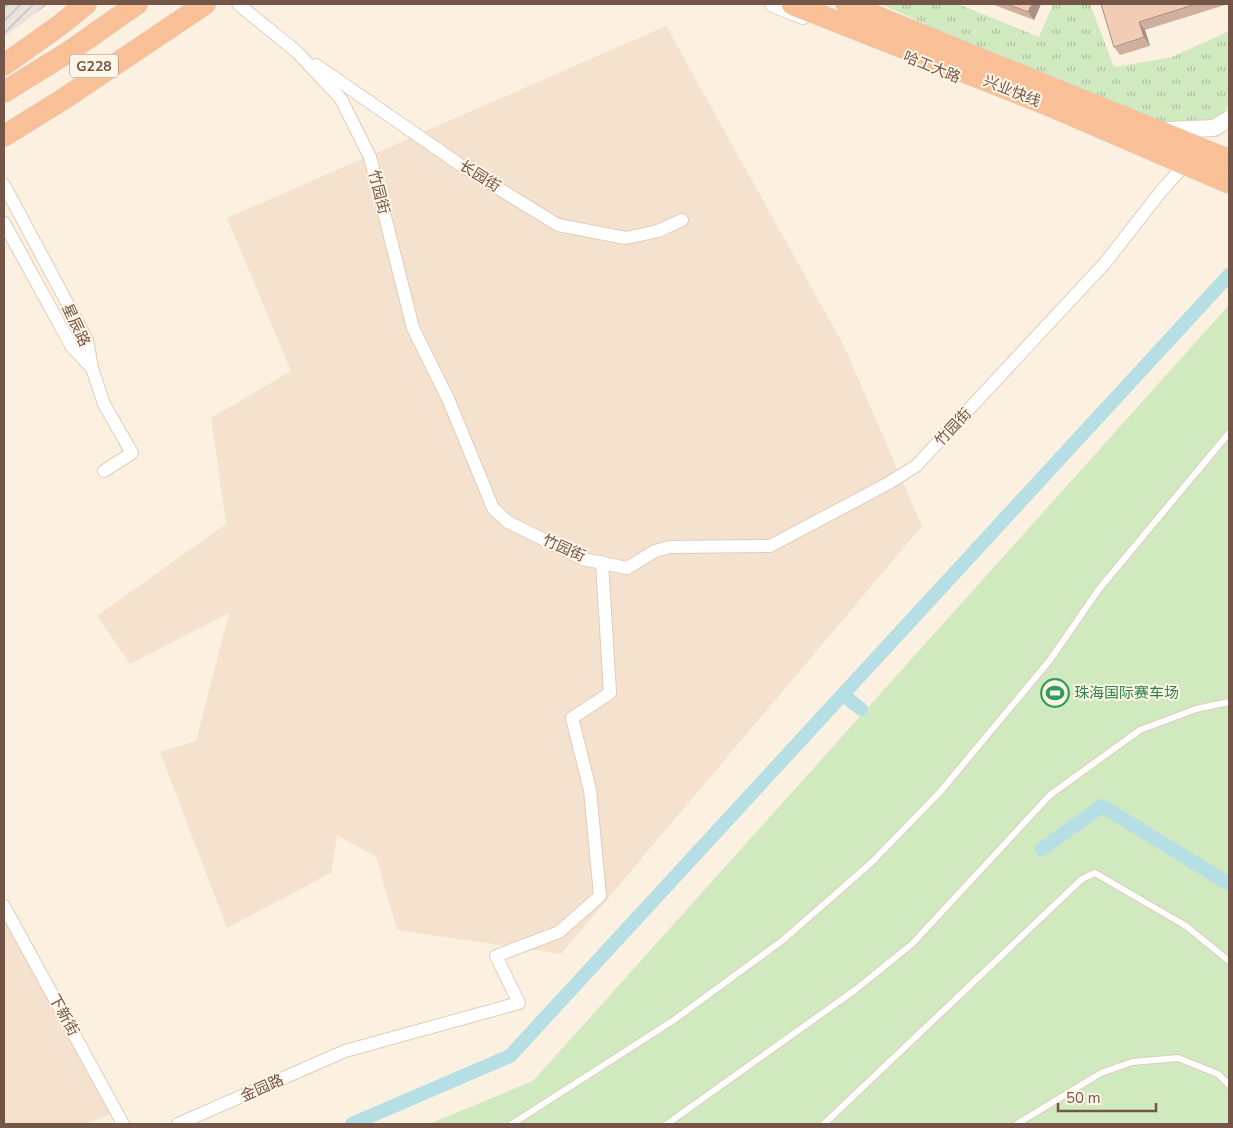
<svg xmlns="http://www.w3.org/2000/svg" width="1233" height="1128" font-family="'Nunito Sans','Noto Sans SC',sans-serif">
<defs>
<pattern id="industrial-furrows" width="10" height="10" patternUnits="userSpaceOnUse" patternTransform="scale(1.25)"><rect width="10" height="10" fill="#eae2dc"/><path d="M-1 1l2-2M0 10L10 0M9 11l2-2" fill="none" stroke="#c2bab4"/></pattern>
<pattern id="grass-tufts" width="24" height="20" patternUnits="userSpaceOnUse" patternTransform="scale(1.25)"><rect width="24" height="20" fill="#d1e9bf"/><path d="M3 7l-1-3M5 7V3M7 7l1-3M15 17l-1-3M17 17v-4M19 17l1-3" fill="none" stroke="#aec09d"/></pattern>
</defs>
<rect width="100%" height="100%" fill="#fcf0e0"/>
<!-- residential -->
<g fill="#f4e2cf">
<path d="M666,26L844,346L922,526L561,954L397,930L376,857L337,835L331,873L227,928L160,752L196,741L229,613L130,664L97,616L226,524L211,418L291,371L227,218Z"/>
<path d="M4,909L115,1112L87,1124H4Z"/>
</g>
<!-- industrial -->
<path fill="url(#industrial-furrows)" d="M4,4H48L4,37Z"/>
<!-- grass -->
<path fill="url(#grass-tufts)" d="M881,4H958L1039,37L1053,4H1090L1114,67L1172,57L1229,31V105L1220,116L1193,134L1018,67Z"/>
<!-- garden -->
<path fill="#d1e9bf" d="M1229,305V1124H429L533,1081Z"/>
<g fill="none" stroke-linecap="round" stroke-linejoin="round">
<!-- canal -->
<g stroke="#b5dfe5" stroke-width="14">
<path d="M843,695L861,709"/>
<path d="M1042,849L1102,806L1229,884"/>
<path d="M352,1124L510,1056L1229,275"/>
</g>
<defs>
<g id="service">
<path d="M512,1124L674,1020L783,940L871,863L940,792L1050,660L1099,589L1229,433"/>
<path d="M667,1124L855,990L912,944L1050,795L1140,730L1196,709L1229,702"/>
<path d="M824,1124L1082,879L1095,873L1186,926L1229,961"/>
<path d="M1017,1124L1101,1073L1132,1062L1178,1058L1218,1074L1229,1085"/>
</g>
<g id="minor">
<path d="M238,4L297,52L341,99L370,157L413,328L449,401L493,508L508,522L583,559L627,568L655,551L670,547L770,546L887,484L916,466L1105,263L1162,190L1182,168"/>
<path d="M316,65L459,164L558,225L626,238L658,231L682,220"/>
<path d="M4,185L87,340L92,368L104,404L132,453L104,471"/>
<path d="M4,223L72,347L92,368"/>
<path d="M4,906L123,1124"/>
<path d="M178,1124L345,1051L519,1003L496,956L559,932L600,896L590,790L572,718L610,693L602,562"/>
</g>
<g id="tertiary">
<path d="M773,4L803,16"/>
<path d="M1169,130L1214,128L1229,119"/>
</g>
<g id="trunk">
<path d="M4,65L60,25L86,4"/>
<path d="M4,92L67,53L137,4"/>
<path d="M4,136L62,100L205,4"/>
</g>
</defs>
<!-- service casing -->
<use href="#service" stroke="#e0ccbc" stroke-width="8"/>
<!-- minor casing -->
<use href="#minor" stroke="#e0ccbc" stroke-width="14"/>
<!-- tertiary casing -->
<use href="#tertiary" stroke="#e0ccbc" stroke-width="18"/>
<!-- trunk casing -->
<use href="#trunk" stroke="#dbd3cf" stroke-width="22"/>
<!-- service -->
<use href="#service" stroke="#fff" stroke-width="6"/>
<!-- minor -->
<use href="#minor" stroke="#fff" stroke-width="12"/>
<!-- tertiary -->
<use href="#tertiary" stroke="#fff" stroke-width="16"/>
<!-- trunk -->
<use href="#trunk" stroke="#f9c097" stroke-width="21"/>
<defs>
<g id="trunk-bridge">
<path d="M792,4L1048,105L1229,183"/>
<path d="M846,4L1229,160"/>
</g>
</defs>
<!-- trunk-bridge casing -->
<use href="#trunk-bridge" stroke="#dbd3cf" stroke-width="22" stroke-linecap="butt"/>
<!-- trunk-bridge -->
<use href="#trunk-bridge" stroke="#f9c097" stroke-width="21"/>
</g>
<!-- wall -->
<g fill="#cfb09e">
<path d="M992,4H1041L1034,20Z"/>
<path d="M1101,4H1228L1145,30L1150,46L1120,55L1114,47Z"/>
</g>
<!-- shaded-wall -->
<g fill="#a99081">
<path d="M1032,4H1041L1034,20L1028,12Z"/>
<path d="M1139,22L1145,30L1150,46L1144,37Z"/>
</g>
<!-- building -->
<g fill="#f1cdb8" stroke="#a99081">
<path d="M1007,4H1032L1028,12Z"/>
<path d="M1101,4H1196L1139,22L1144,37L1114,47Z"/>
</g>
<!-- icons -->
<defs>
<symbol id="stadium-ring" viewBox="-11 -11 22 22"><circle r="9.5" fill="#fff5e6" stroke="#2e9e5b" stroke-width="1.5"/><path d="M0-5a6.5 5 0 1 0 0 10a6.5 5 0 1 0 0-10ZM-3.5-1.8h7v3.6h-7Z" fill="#2e9e5b"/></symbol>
</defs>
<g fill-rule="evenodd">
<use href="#stadium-ring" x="1039" y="677" width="32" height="32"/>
</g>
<g text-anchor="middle" stroke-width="4" stroke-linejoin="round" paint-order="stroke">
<!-- shield labels -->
<rect fill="#fff5e6" stroke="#9d8677" stroke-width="1" x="70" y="54.5" width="48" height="23" rx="4"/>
<g font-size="14" font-weight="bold" fill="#735648">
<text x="94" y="71">G228</text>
</g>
<!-- street labels -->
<g font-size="15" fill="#735648" stroke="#fff5e6">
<text transform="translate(932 67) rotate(22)" y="5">哈工大路</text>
<text transform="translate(1012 91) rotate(22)" y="5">兴业快线</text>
<text transform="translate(480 176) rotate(32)" y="5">长园街</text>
<text transform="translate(379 192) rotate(76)" y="5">竹园街</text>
<text transform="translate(76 325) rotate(65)" y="5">星辰路</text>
<text transform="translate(953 427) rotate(-47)" y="5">竹园街</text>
<text transform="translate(564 548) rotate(24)" y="5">竹园街</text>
<text transform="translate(64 1015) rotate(61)" y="5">下新街</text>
<text transform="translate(262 1088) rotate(-24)" y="5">金园路</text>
</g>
<!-- leisure labels -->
<g font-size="15" fill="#27864d" stroke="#fff5e6" text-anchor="start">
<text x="1074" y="698">珠海国际赛车场</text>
</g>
</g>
<!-- border -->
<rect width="1233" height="1128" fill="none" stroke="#735648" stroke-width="10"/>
<!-- scale -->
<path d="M1058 1103v8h98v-8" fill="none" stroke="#735648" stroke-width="2.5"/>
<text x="1066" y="1103" font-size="15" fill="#735648" stroke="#fff5e6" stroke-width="4" paint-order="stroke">50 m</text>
</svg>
